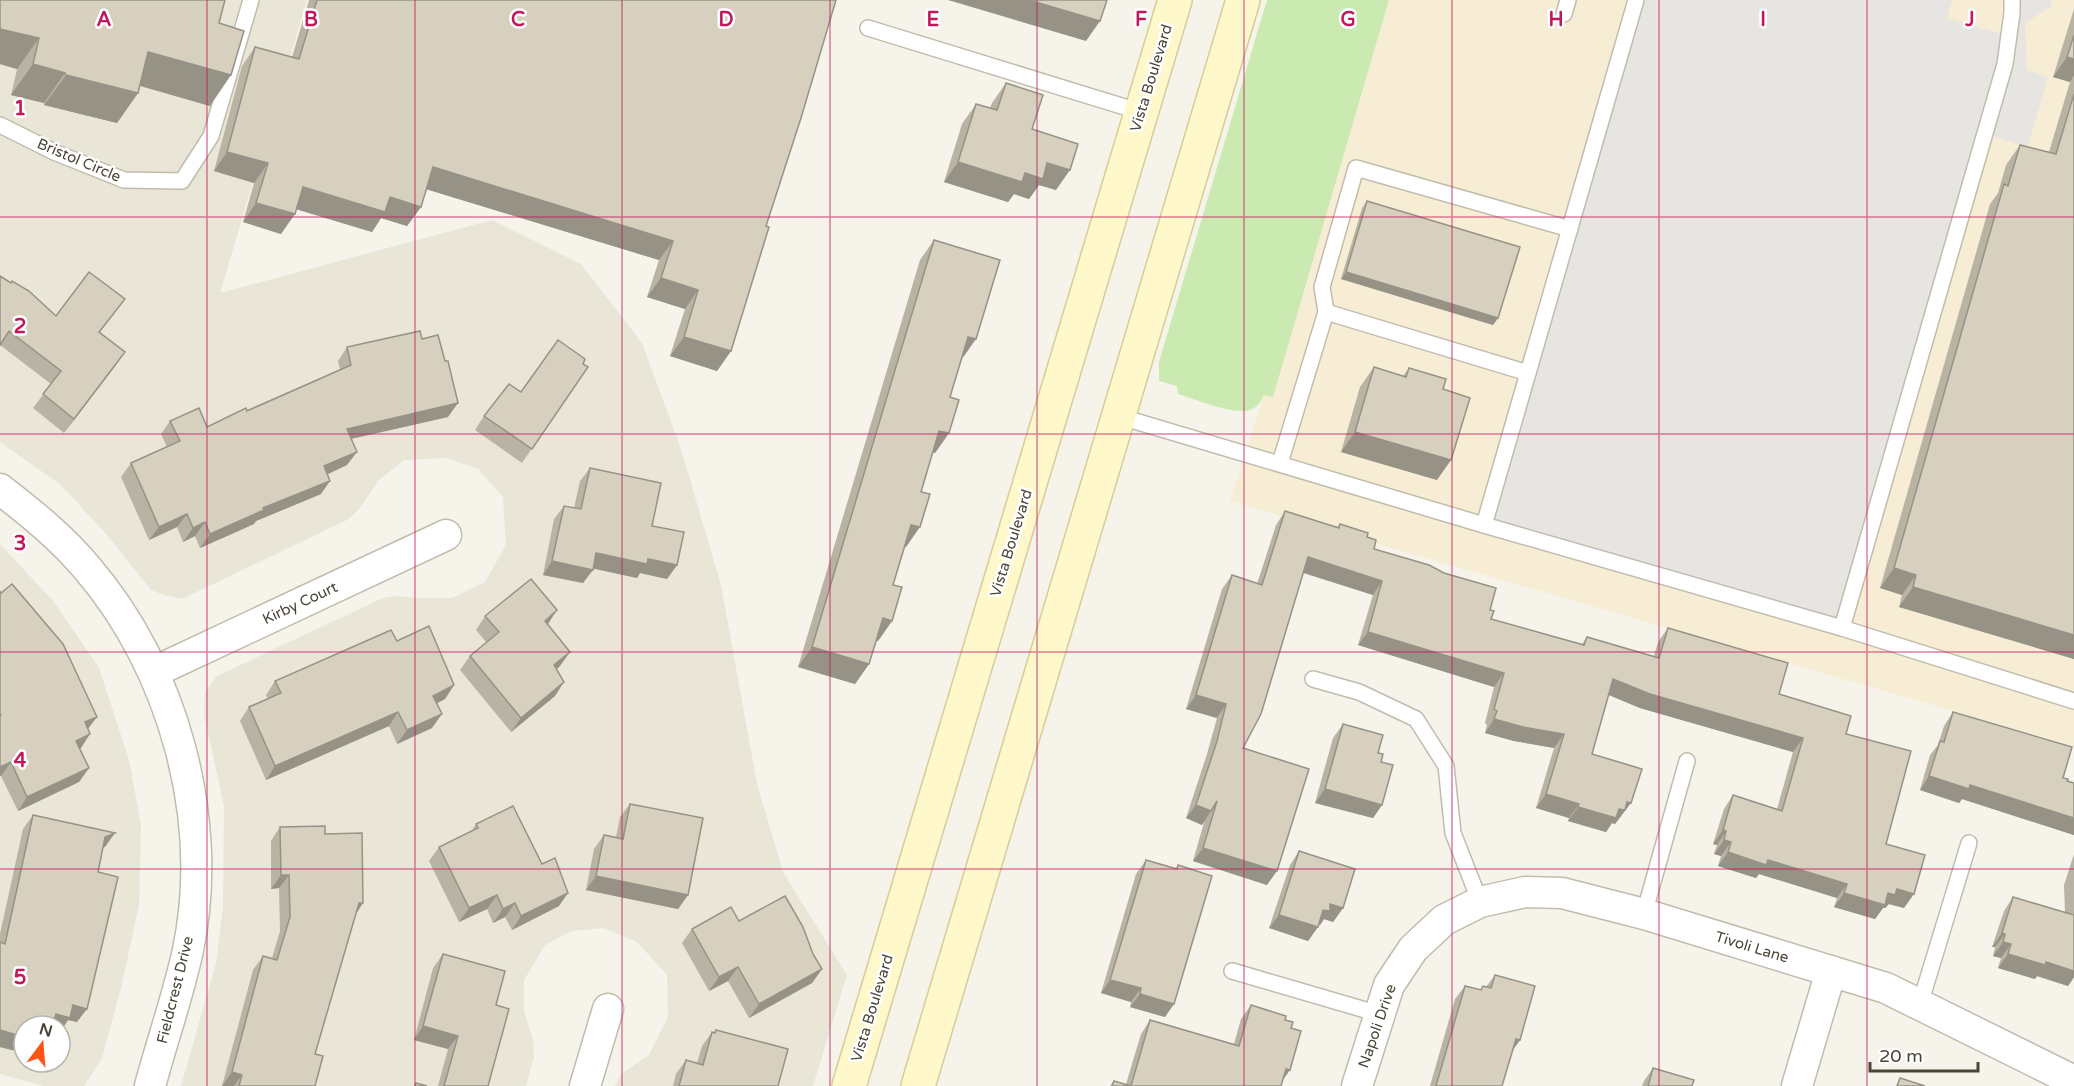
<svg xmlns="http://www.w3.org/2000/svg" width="2074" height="1086" font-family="'Varela Round',sans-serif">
<rect width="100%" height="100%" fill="#f5f3ea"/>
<!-- residential -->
<g fill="#e9e6d8" fill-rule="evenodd">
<path d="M0,0H307L220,293L492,220L581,264L642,343L681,449L721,585L757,784L783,872L847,975L813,1086H615L621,1074L649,1055L668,1017L667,975L637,942L604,928L572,931L545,945L524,980V1011L533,1040L534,1057L526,1086H181L216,963L223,907L224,806L204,715L205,692L217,676L383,598L394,596L417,598H452L485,582L506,545L503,497L478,469L447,458L404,460L379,480L359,509L349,519L182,599L164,595L151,590L107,535L61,485L0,442Z"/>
<path d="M0,544L54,602L99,668L129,760L141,825L139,904L122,984L102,1058L84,1086H43L0,1074ZM24,1026H60V1062H24Z"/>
</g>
<!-- commercial -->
<path fill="#f7edd5" d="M1389,0H2074V746L1230,501L1264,395L1273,397Z"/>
<!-- green -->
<path fill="#caeab2" d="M1267,0H1389L1273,397L1264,395C1261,401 1259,406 1252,409C1237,417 1195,399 1178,394L1177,386L1159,381V362Z"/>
<!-- parking -->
<path fill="#e7e5e1" d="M1636,0H1952L1947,18L2009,36L2012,0H2051L2052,6L2025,23L2027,70L2048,77L2028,147L1985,134L1842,628L1484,525Z"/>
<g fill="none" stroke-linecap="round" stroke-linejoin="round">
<defs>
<g id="lane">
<path d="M1564,14L1568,0"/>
<path d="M868,28L1141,112"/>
<path d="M0,125L54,152L124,180L182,181L211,136L251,0"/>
<path d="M1326,312L1322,287L1356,168L1570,229"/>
<path d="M1118,416L1484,525L1636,0"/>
<path d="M1280,463L1326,312L1528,373"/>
<path d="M1484,525L1842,628L2074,701"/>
<path d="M1842,628L2005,64L2012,13V0"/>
<path d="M1313,679L1359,692L1416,719L1446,766L1453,833L1480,902"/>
<path d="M1644,914L1687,761"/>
<path d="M1232,971L1379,1014"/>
<path d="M1920,1004L1969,843"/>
</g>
<g id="street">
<path d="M0,489C31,513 62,538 87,568C174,669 215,820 188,950C178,996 162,1041 150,1086"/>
<path d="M154,672L446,535"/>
<path d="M585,1086L608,1009"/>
<path d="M1357,1086L1389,985L1413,949L1444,920L1480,902L1525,892L1562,893L1644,914L1886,988L2074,1081"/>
<path d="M1797,1086L1831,971"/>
</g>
<g id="secondary">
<path d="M849,1086L1175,0"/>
<path d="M918,1086L1243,0"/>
</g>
</defs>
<!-- lane casing -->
<use href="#lane" stroke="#c1bcac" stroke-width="18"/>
<!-- street casing -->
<use href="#street" stroke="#c1bcac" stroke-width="33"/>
<!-- secondary casing -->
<use href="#secondary" stroke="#d6cd99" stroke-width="36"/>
<!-- lane -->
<use href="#lane" stroke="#fff" stroke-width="15"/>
<!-- street -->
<use href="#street" stroke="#fff" stroke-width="30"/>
<!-- secondary -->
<use href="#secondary" stroke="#fff8ca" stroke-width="33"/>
</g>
<!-- wall -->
<g fill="#b9b3a4">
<path d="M0,0L219,23L210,106L140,86L138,93L117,123L44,105V103L11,95L17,69L0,64Z"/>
<path d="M309,0H836L766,226L731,351L717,371L670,356L685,309L647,297L659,260L426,189L421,207L407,226L381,218L372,232L296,209L281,234L243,222L254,183L214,171L242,66L255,47L292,57Z"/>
<path d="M2074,9V659L1899,607L1902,595L1880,588L1990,204L1998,193L2006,165L2020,145L2049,152L2070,82L2053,77Z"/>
<path d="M1006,83L1032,129L1056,190L1039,185L1029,199L1014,194L1008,202L944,182L962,124L976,104L990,108L992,103Z"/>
<path d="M1367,201L1498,318L1493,325L1341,279L1362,208Z"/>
<path d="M934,240L962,359L950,397L949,433L935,453H933L921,492L906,547H905L893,585L892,621L878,641L877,640L869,664L855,684L798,667L920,260Z"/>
<path d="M0,276L56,316L115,313L100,332L116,365L64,433L33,408L51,384L0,345Z"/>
<path d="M422,339L448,417L351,439L347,465L328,474L321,494L256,521L254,524L200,548L195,536L183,542L177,527L149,540L121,477L131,463L167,447L161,434L170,421L207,427L340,370L338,361L347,347Z"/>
<path d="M588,367L522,463L475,430L484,416L521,392Z"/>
<path d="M1374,367L1403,376L1409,368L1443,389L1437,480L1341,452L1360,387Z"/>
<path d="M590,468L652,526L677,565L667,579L640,573L637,578L593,568L583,583L543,575L554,519L564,506L574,508L580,481Z"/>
<path d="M1285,511L1337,527L1340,524L1367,537L1374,549L1490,610L1491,619L1582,644L1587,637L1654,656L1658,642L1668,628L1846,734L1886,844L1904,908L1889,904L1885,908H1883L1875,919L1834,907L1837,898L1759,874L1756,878L1718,866L1721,856L1714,854L1717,845L1713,844L1724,809L1733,795L1777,809L1793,752L1640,708L1609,695L1592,754L1622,817L1621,816L1615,824L1612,823L1606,832L1568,821L1569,818L1536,808L1554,748L1514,741L1485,733L1487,725L1485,723L1494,687L1358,645L1373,595L1303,573L1243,748L1267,885L1193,861L1205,819L1202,825L1186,818L1207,754L1217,718L1186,709L1222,589L1232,575L1257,584L1276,525Z"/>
<path d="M0,591L88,729L80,749L89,768L79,782L18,811L1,776H0Z"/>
<path d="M485,616L547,624L560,666L557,669L555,696L511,732L460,670L470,656L486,642L476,630Z"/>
<path d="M397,641L454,685L445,699L437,703L432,728L397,744L389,726L266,780L240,721L249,707L268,699L266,695L275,681Z"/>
<path d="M1953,712L2067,781L2074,783V835L1962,799L1959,803L1920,790L1930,755L1938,745L1944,726Z"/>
<path d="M1343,724L1378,753L1381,762L1382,805L1373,818L1315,803L1333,738Z"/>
<path d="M630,804L688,895L678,909L586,890L594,849L604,835L616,837L620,817Z"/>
<path d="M33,815L105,847H103L98,872L77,1022L68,1020L60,1032V1026H24V1053L0,1047V934L23,829Z"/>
<path d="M476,824L559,906L512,930L505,917L493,923L487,909L459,922L429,861L439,847L471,832Z"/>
<path d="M280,827L325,834L363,903L356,913L315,1054V1086H222L253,970L263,956L272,958L280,931L279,888L271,889V841Z"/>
<path d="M1299,851L1343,908L1333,922L1324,919L1320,925H1319L1308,941L1269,928L1290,865Z"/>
<path d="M2074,854V977L2068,986L2037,976L2035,979L1998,968L2001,958L1993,956L1995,947H1992L2004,911L2013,897L2065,913L2064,885Z"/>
<path d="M1146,860L1176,868L1178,865L1165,1017L1130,1007L1131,1002L1101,993L1136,874Z"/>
<path d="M739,921L813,954L822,969L812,983L749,1018L728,981L709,991L682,943L692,929Z"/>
<path d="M443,954L496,1005L488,1086H438L448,1049L414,1040L433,968Z"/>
<path d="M1495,975L1520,1040L1512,1051L1502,1086H1430L1455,999L1465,986L1480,990L1483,986L1486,987Z"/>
<path d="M1251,1005L1285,1020L1291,1028L1281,1086H1110L1114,1081L1126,1084L1141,1034L1150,1020L1234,1044L1241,1019Z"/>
<path d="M716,1030L778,1086H673L676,1074L686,1060L697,1063L702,1046L712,1032L713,1033Z"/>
<path d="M1653,1068L1692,1086H1642L1644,1081Z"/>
</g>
<!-- shaded-wall -->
<g fill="#969286">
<path d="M948,0H1029L1100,21L1086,41Z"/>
<path d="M0,29L39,38L17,69L0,64Z"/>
<path d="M148,52L231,75L210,106L127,82Z"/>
<path d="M2067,57L2074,59V75L2070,82L2053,77Z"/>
<path d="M33,64L65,73L44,103L11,95Z"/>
<path d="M66,75L138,93L117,123L44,105Z"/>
<path d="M227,152L268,163L254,183L214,171Z"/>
<path d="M958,162L1047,163L1070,170L1056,190L1039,185L1029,199L1014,194L1008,202L944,182Z"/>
<path d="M433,167L673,241L659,260L419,187Z"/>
<path d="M303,187L390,197L421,207L407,226L381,218L372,232L289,207Z"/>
<path d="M256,203L295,214L281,234L243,222Z"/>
<path d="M1346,272L1498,318L1493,325L1341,279Z"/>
<path d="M661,278L698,290L685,309L647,297Z"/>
<path d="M684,337L731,351L717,371L670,356Z"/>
<path d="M968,337L976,339L962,359Z"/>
<path d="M125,352L116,365L64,433L74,419Z"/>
<path d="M458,403L448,417L337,442L347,429Z"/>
<path d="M939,431L949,433L935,453L926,451Z"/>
<path d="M1355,432L1451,460L1437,480L1341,452Z"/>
<path d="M357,452L347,465L315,480L324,466Z"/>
<path d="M330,481L321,494L256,521L254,524L200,548L210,534L263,508Z"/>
<path d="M187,514L177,527L149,540L159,527Z"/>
<path d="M205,522L195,536L183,542L193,528Z"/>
<path d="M911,525L920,527L906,547L897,545Z"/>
<path d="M596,553L648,559L677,565L667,579L640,573L637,578L586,567Z"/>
<path d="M1308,557L1382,581L1373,595L1298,571Z"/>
<path d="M552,561L593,570L583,583L543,575Z"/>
<path d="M1894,568L1916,575L1902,595L1880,588Z"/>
<path d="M1913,587L2074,635V659L1899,607Z"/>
<path d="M557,610L548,624L545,621Z"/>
<path d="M883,618L892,621L878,641L869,638Z"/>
<path d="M1368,632L1504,673L1494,687L1358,645Z"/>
<path d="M812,647L869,664L855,684L798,667Z"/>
<path d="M570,652L560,666L545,679L554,665Z"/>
<path d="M1613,679L1803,738L1793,752L1640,708L1604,693Z"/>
<path d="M564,682L555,696L511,732L521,718Z"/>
<path d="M454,685L445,699L424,710L433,696Z"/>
<path d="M1196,695L1226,704L1217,718L1186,709Z"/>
<path d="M398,712L389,726L266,780L275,766Z"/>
<path d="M442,714L432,728L397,744L407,730Z"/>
<path d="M97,717L87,730L85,722Z"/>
<path d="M1494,719L1564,734L1554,748L1514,741L1485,733Z"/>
<path d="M90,734L81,748L66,755L76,741Z"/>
<path d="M11,762L1,776H0V767Z"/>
<path d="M89,768L79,782L18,811L27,797Z"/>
<path d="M1929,776L1970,785L2074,818V835L1962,799L1959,803L1920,790Z"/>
<path d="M1325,789L1382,805L1373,818L1315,803Z"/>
<path d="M1546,794L1579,804L1569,818L1536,808Z"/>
<path d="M1627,802L1631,803L1615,824L1612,823L1606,832L1568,821L1578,807Z"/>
<path d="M1196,805L1211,811L1202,825L1186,818Z"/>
<path d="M1723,830L1726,831L1717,845L1713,844Z"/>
<path d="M115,833L105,847L96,850L105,837Z"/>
<path d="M1724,840L1731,842L1721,856L1714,854Z"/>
<path d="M1203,848L1277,871L1267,885L1193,861Z"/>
<path d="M1728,852L1768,860L1847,884L1837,898L1759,874L1756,878L1718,866Z"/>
<path d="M281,875H289L279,888L271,889Z"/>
<path d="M596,876L688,895L678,909L586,890Z"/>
<path d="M1897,889L1914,894L1904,908L1889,904L1885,908H1883L1875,919L1834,907L1844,893H1888Z"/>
<path d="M568,893L559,906L512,930L521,916Z"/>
<path d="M497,895L487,909L459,922L469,908Z"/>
<path d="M359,903H363L354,917Z"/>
<path d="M515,903L505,917L493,923L503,909Z"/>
<path d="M1330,904L1343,908L1333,922L1324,919L1320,925L1314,923L1323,910Z"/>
<path d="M1279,915L1318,927L1308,941L1269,928Z"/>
<path d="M2002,933L2005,934L1995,947H1992Z"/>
<path d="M2003,942L2011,944L2001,958L1993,956Z"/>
<path d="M2008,954L2046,962L2074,971V977L2068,986L2037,976L2035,979L1998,968Z"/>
<path d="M738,967L728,981L709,991L719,977Z"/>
<path d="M822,969L812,983L749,1018L759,1004Z"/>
<path d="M1110,980L1141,988L1131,1002L1101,993Z"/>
<path d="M1140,994L1174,1004L1165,1017L1130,1007Z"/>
<path d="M73,1005L87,1009L77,1022L68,1020L60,1032V1026H47L56,1014Z"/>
<path d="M423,1026L458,1036L448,1049L414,1040Z"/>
<path d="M0,1030L24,1037V1053L0,1047Z"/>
<path d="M1516,1039L1520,1040L1510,1054Z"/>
<path d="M1286,1069L1290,1070L1280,1084Z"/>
<path d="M232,1072L242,1075L234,1086H222Z"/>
</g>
<!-- building -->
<g fill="#d7d0bf" stroke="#969286" stroke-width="1.5">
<path d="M0,0H225L219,23L244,31L231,75L148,52L138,93L66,75L65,73L33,64L39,38L0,29Z"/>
<path d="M317,0H836L801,118L766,226L769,227L731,351L684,337L698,290L661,278L673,241L433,167L421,207L390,197L385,212L303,187L295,214L256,203L268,163L227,152L255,47L299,59Z"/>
<path d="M1029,0H1107L1100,21Z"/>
<path d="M2074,35V59L2067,57Z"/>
<path d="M1006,83L1043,95L1032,129L1078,144L1070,170L1047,163L1043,179L1025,173L1022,182L958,162L976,104L997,110Z"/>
<path d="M2074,94V635L1913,587L1916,575L1894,568L2004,184L2008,186L2020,145L2056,154Z"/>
<path d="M1367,201L1520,247L1498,318L1346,272Z"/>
<path d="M934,240L1000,260L976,339L968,337L950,397L959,400L949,433L939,431L921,492L930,494L920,527L911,525L893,585L902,587L892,621L883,618L869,664L812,647Z"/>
<path d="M89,272L125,299L99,332L125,352L74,419L43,394L61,371L9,331L0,345V276L11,283L12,281L29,291L56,316Z"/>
<path d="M420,331L422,339L438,335L445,361H448L458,403L347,429L357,452L324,466L330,481L263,508L264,510L210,534L205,522L193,528L187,514L159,527L131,463L180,441L170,421L199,408L207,427L246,408L247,411L351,365L347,347Z"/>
<path d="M558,340L585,359L583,364L588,367L532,449L484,416L509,384L521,392Z"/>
<path d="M1374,367L1406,377L1409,368L1446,379L1443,389L1470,398L1451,460L1355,432Z"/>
<path d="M590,468L661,483L652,526L684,532L677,565L648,559L647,564L596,553L593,570L552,561L564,506L581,509Z"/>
<path d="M1285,511L1339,528L1340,524L1368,533L1367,537L1376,540L1374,549L1429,565L1444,573L1496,588L1490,610L1494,611L1491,619L1584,645L1587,637L1659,658L1668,628L1788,663L1779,694L1851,716L1846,734L1911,751L1886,844L1925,855L1914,894L1897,889L1895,895L1888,893L1885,905L1844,893L1847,884L1768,860L1766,865L1728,852L1731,842L1724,840L1726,831L1723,830L1733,795L1782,811L1803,738L1650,694L1613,679L1592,754L1642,769L1631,803L1627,802L1625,810L1619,809L1616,818L1578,807L1579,804L1546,794L1564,734L1523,727L1494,719L1497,711L1494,709L1504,673L1368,632L1382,581L1308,557L1261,714L1243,748L1309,769L1277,871L1203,848L1217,801L1211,811L1196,805L1217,741L1226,704L1196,695L1232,575L1262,585Z"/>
<path d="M531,579L557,610L545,621L570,652L554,665L564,682L521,718L470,656L499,632L485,616Z"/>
<path d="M12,584L63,644L97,717L85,722L90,734L76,741L89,768L27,797L11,762L0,767V716L1,715L0,714V591L1,593Z"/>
<path d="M429,626L454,685L433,696L442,714L407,730L398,712L275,766L249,707L281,693L275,681L391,630L397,641Z"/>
<path d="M1953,712L2072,747L2063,778L2068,779L2067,781L2074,783V818L1970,785L1969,789L1929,776L1940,741L1944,742Z"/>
<path d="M1343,724L1383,735L1378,753L1383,754L1381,762L1393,765L1382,805L1325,789Z"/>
<path d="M630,804L703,818L688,895L596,876L604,835L623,839Z"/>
<path d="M513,806L542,864L555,858L568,893L521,916L515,903L503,909L497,895L469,908L439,847L478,828L476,824Z"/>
<path d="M33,815L115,833L105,837L98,872L118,877L87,1009L73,1005L70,1018L56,1014L52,1026H24V1037L0,1030V942L5,944Z"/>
<path d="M325,826V834L362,833L363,903H359L315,1054L323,1056L315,1086H239L242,1075L232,1072L263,956L277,960L290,917L289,875H281L280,827Z"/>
<path d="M1299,851L1355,869L1343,908L1330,904V911L1323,910L1318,927L1279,915Z"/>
<path d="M1146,860L1177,869L1178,865L1212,876L1174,1004L1140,994L1141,988L1110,980Z"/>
<path d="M785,896L803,927L813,954L822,969L759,1004L738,967L719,977L692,929L731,907L739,921Z"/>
<path d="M2013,897L2074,915V971L2046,962L2045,965L2008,954L2011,944L2003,942L2005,934L2002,933Z"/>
<path d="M443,954L505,971L496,1005L509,1009L488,1086H444L458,1036L423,1026Z"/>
<path d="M1495,975L1535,986L1520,1040L1516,1039L1502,1086H1436L1465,986L1481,990L1483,986L1491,988Z"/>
<path d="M1251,1005L1286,1016L1285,1020L1293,1022L1291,1028L1301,1031L1290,1070L1286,1069L1281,1086H1131L1150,1020L1239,1046Z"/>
<path d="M716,1030L788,1049L778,1086H679L686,1060L703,1065L712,1032L715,1033Z"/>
<path d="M1653,1068L1694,1080L1692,1086H1648Z"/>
<path d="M1900,1078L1925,1086H1897Z"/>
<path d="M1114,1081L1131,1086H1112Z"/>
<path d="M416,1083L427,1086H415Z"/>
</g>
<!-- grid -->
<path fill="none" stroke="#c2185b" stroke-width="1.5" stroke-opacity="0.55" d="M207,0V1086M415,0V1086M622,0V1086M830,0V1086M1037,0V1086M1244,0V1086M1452,0V1086M1659,0V1086M1867,0V1086M0,217H2074M0,434H2074M0,652H2074M0,869H2074"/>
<g text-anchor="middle" stroke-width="5" stroke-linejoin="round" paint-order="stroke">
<!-- street labels -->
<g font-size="15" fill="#4a4537" stroke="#fff">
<text transform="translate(1151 78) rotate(-73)" y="5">Vista Boulevard</text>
<text transform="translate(79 160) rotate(23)" y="5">Bristol Circle</text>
<text transform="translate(1011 543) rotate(-73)" y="5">Vista Boulevard</text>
<text transform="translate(300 603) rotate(-25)" y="5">Kirby Court</text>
<text transform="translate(1752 947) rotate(17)" y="5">Tivoli Lane</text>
<text transform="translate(175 990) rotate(-76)" y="5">Fieldcrest Drive</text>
<text transform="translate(872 1008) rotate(-73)" y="5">Vista Boulevard</text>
<text transform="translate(1377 1026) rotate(-71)" y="5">Napoli Drive</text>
</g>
</g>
<g font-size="20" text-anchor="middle" font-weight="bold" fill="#c2185b" stroke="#fff" stroke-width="5" stroke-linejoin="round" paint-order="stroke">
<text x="104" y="26">A</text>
<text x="311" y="26">B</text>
<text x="518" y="26">C</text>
<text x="726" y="26">D</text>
<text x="933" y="26">E</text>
<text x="1141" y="26">F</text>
<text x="1348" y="26">G</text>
<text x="1556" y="26">H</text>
<text x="1763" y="26">I</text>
<text x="1970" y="26">J</text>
<text x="20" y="115">1</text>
<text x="20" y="333">2</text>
<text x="20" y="550">3</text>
<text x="20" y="767">4</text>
<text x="20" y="984">5</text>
</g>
<!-- north arrow -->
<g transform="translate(42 1044) rotate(16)"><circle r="28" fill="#ffffff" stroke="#b7b5af" stroke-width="1.5"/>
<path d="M0-4.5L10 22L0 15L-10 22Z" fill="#ff5417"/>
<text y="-9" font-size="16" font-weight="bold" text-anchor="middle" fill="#4a4537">N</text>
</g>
<!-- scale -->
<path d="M1870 1062v9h108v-9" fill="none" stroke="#4a4537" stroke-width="3"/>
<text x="1879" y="1062" font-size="18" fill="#4a4537" stroke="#ffffff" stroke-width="4.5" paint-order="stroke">20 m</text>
</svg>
